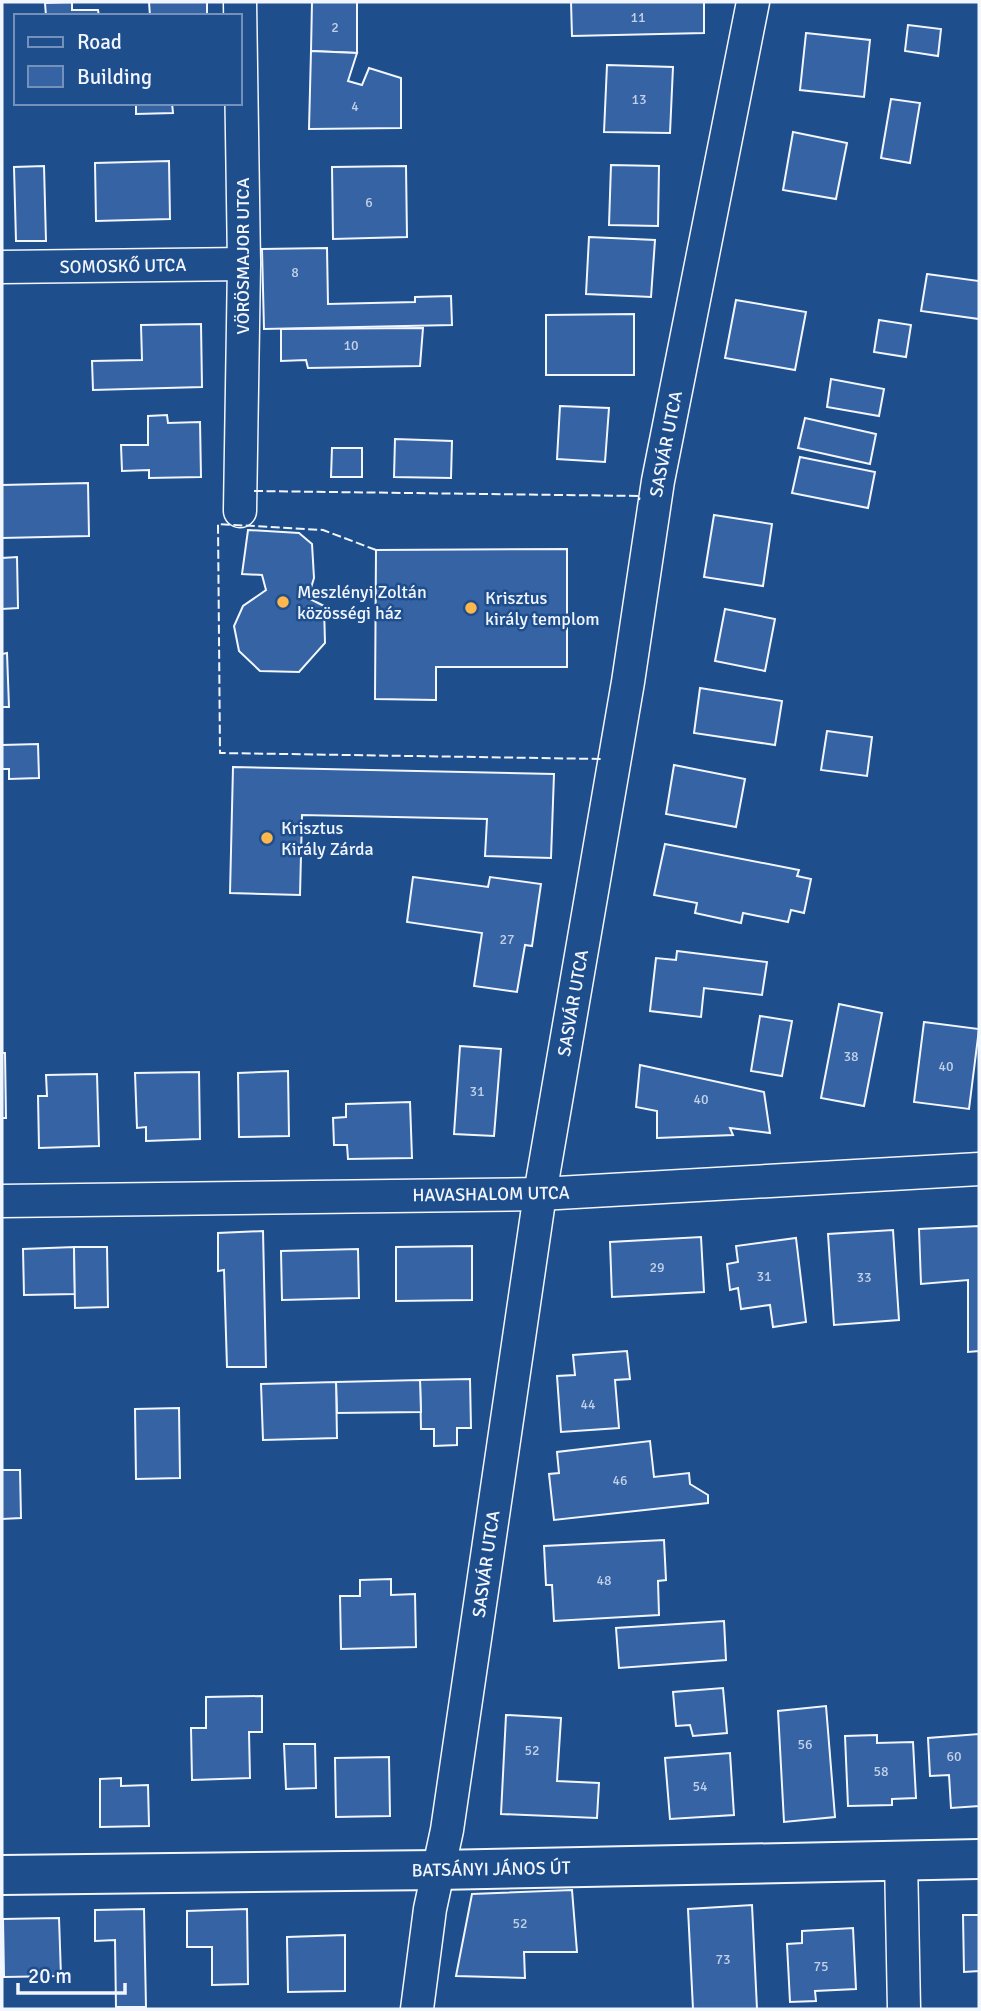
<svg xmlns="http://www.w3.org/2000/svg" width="981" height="2011" font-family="Signika,sans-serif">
<rect width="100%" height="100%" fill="#1f4e8c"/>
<!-- building -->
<g fill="#3563a3" stroke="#f2f6ff" stroke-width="2">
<path d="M72,2V10H98L99,16H46L45,3Z"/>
<path d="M149,2H207V16H150Z"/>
<path d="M312,2H357V53L311,51Z"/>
<path d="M571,2H704V33L572,36Z"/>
<path d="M908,25L941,29L938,56L905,51Z"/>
<path d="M806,33L870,40L864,97L800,90Z"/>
<path d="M311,51L357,53L348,81L362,85L369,68L401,78V128L309,129Z"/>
<path d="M607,65L673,67L670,133L604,132Z"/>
<path d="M891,99L920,103L910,163L881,158Z"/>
<path d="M136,103H172L173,113L136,114Z"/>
<path d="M793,132L847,143L836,199L783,190Z"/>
<path d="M169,161L170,219L96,221L95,163Z"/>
<path d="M611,165L659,166L658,226L609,225Z"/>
<path d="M44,166L46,241H16L14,167Z"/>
<path d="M406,166L407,237L333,239L332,167Z"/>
<path d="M589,237L655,240L651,297L586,294Z"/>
<path d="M327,248L328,304L415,302V297L451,296L452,325L264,329L262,249Z"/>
<path d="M927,274L979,281V319L921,311Z"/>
<path d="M736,300L806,312L795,370L725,358Z"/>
<path d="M634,314V375H546V315Z"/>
<path d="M879,320L911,325L906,357L874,352Z"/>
<path d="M201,324L202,387L93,390L92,361L142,360L141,325Z"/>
<path d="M423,328L420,366L308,368L306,360L281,361V329Z"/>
<path d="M831,379L884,389L879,416L827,407Z"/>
<path d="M560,406L609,408L605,462L557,459Z"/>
<path d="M167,415L168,423L200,422L201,477L149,478V470L122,471L121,445H148V416Z"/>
<path d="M805,418L876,434L870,464L798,448Z"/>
<path d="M395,439L452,441L451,478L394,477Z"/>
<path d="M332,448H362V477H331Z"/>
<path d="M800,457L875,472L868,508L792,493Z"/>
<path d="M88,483L89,536L2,538V485Z"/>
<path d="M714,515L772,524L763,586L704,577Z"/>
<path d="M248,530L299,533L312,544L314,578L308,598L324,606L325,643L299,672L260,671L239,651L234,626L243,606L266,590L262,575L242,574Z"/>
<path d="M567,549V667H436V700L375,699L376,550Z"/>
<path d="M17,557L18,608L2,609V558Z"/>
<path d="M725,609L775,619L765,671L715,661Z"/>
<path d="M7,653L9,707H2V654Z"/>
<path d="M700,688L782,701L775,745L694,733Z"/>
<path d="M827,731L872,737L867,776L821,770Z"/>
<path d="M38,744L39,778L9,779V769H2V745Z"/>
<path d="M674,765L745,779L736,827L666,814Z"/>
<path d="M233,767L554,774L551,858L485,856L487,819L302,815L300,895L230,893Z"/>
<path d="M665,844L799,870L797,876L811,879L804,913L791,910L788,922L743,913L741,923L695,913L697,903L654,895Z"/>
<path d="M413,877L488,887L490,877L541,884L532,946L525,945L517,992L474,986L482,933L407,922Z"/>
<path d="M677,951L767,962L762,995L704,988L701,1017L650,1011L656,958L676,960Z"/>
<path d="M839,1004L882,1013L864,1106L821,1098Z"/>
<path d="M760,1016L792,1021L782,1076L751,1071Z"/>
<path d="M924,1022L979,1029L969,1109L914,1102Z"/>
<path d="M460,1046L501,1049L494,1136L454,1134Z"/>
<path d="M2,1053H5L6,1118H2Z"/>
<path d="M640,1065L764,1092L770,1133L730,1128L733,1135L657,1138V1111L636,1107Z"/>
<path d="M288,1071L289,1136L239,1137L238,1073Z"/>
<path d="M199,1072L200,1139L146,1141V1127L137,1128L135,1073Z"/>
<path d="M97,1074L99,1146L39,1148L38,1096H47L46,1075Z"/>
<path d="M410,1102L412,1158L348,1159L347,1145H334L333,1118L346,1117V1104Z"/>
<path d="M979,1226V1351L968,1352V1280L921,1284L919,1229Z"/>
<path d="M893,1230L899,1320L834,1325L828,1234Z"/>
<path d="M263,1231L266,1367H227L224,1270L218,1271V1233Z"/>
<path d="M701,1237L704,1292L612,1297L610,1242Z"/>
<path d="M796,1238L806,1322L773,1327L770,1305L741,1309L738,1288L730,1290L727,1264L738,1262L736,1246Z"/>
<path d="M472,1246V1300L396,1301V1247Z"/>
<path d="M74,1247L75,1294L24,1295L23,1249Z"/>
<path d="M74,1247H107L108,1307L75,1308Z"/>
<path d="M358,1249L359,1298L282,1300L281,1251Z"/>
<path d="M627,1351L630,1379L615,1380L619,1428L561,1432L557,1376L575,1375L573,1355Z"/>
<path d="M470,1379L471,1428H457V1445L434,1446V1429H421L420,1380Z"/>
<path d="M420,1380L421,1412L337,1413L336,1382Z"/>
<path d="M336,1382L337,1438L263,1440L261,1384Z"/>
<path d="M179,1408L180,1478L136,1479L135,1409Z"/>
<path d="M650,1441L654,1477L689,1473L690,1484L708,1495V1503L554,1520L549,1474L559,1473L557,1452Z"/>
<path d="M2,1470H20L21,1518L2,1519Z"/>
<path d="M664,1540L666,1580L658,1581L659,1615L554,1621L552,1585H546L544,1546Z"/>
<path d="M391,1579V1595L415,1594L416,1647L341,1649L340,1596H360V1580Z"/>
<path d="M724,1621L726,1660L619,1668L616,1628Z"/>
<path d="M723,1688L727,1733L693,1736L690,1725L676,1726L673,1692Z"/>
<path d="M262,1696V1732H249L250,1778L192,1780L191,1728H206V1697Z"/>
<path d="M826,1706L835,1817L784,1822L778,1711Z"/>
<path d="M506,1715L561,1718L557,1781L599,1783L597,1818L501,1814Z"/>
<path d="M979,1734V1806L951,1808L949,1775L930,1776L928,1738Z"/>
<path d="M877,1735V1743L913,1742L916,1798L892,1799V1805L848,1806L845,1736Z"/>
<path d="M284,1744H315L316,1788L286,1789Z"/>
<path d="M730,1753L734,1815L670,1819L665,1758Z"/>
<path d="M389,1757L390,1816L336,1817L335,1758Z"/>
<path d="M121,1778V1786L148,1785L149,1826L100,1827V1779Z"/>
<path d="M572,1890L577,1952H524L525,1978L456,1976L472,1894Z"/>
<path d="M752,1905L757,2009H693L688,1909Z"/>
<path d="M144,1909L146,2007H116L115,1940L95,1941V1910Z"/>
<path d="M247,1909L248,1984L212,1985V1947H187V1911Z"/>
<path d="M963,1915H979V1971L964,1972Z"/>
<path d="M59,1918L61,1976L4,1977L3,1919Z"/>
<path d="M853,1928L856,1989L815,1991L816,2001L790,2002L787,1944L802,1943V1931Z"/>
<path d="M345,1935V1991L288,1992L287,1937Z"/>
</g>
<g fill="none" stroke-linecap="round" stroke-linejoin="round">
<defs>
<g id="street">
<path d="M2,267L244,264"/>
<path d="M240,511L244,264L240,2"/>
<path d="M2,1201L540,1194L979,1169"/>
<path d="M901,1859L904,2009"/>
<path d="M417,2009L430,1909L447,1830L540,1194L628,682L658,481L753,2"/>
</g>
<path id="secondary" d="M2,1875L438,1870L979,1859"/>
</defs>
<!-- street casing -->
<use href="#street" stroke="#f2f6ff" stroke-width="35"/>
<!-- secondary casing -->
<use href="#secondary" stroke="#f2f6ff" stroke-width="42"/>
<!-- street -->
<use href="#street" stroke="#1f4e8c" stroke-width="32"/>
<!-- secondary -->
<use href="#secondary" stroke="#1f4e8c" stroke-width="38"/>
<!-- fence -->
<g stroke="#f2f6ff" stroke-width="2" stroke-dasharray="9 3.5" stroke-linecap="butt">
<path d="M254,491L640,496L639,500"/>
<path d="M376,550L323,530L218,524L220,753L603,759"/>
</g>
</g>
<!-- markers -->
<g fill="#ffb74d" stroke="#1f4e8c" stroke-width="2.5">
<circle cx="283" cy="602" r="7"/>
<circle cx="471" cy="608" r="7"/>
<circle cx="267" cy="838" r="7"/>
</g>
<g text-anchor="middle" stroke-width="5" stroke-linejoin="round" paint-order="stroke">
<!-- number labels -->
<g font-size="14" fill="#c3d1e8">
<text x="638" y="22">11</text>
<text x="335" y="32">2</text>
<text x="639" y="104">13</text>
<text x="355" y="111">4</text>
<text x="369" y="207">6</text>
<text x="295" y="277">8</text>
<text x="351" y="350">10</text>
<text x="507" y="944">27</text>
<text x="851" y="1061">38</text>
<text x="946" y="1071">40</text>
<text x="477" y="1096">31</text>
<text x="701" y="1104">40</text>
<text x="657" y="1272">29</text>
<text x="764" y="1281">31</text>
<text x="864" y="1282">33</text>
<text x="588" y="1409">44</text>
<text x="620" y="1485">46</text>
<text x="604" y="1585">48</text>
<text x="805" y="1749">56</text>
<text x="532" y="1755">52</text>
<text x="954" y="1761">60</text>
<text x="881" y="1776">58</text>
<text x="700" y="1791">54</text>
<text x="520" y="1928">52</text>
<text x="723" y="1964">73</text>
<text x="821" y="1971">75</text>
</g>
<!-- street labels -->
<g font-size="18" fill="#f2f6ff" stroke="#1f4e8c">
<text transform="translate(243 256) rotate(-90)" y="6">VÖRÖSMAJOR UTCA</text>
<text transform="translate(123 266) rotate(-1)" y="6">SOMOSKŐ UTCA</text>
<text transform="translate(666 444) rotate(-79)" y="6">SASVÁR UTCA</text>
<text transform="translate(573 1003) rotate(-80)" y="6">SASVÁR UTCA</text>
<text transform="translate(491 1194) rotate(-1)" y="6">HAVASHALOM UTCA</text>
<text transform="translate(486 1564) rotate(-82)" y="6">SASVÁR UTCA</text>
<text transform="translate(491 1869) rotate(-1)" y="6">BATSÁNYI JÁNOS ÚT</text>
</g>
<!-- poi labels -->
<g font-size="18" fill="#f2f6ff" stroke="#1f4e8c" text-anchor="start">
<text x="297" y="598">Meszlényi Zoltán<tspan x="297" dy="21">közösségi ház</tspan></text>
<text x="485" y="604">Krisztus<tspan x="485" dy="21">király templom</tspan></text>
<text x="281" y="834">Krisztus<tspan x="281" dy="21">Király Zárda</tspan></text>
</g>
</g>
<!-- border -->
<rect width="981" height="2011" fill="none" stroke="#f2f6ff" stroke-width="7"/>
<!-- legend -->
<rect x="14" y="14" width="228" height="91" fill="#1f4e8c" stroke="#7391ba" stroke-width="2"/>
<rect x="28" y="37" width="35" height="10" fill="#1f4e8c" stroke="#7391ba" stroke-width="2"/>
<text x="77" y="49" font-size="21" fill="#f2f6ff">Road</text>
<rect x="28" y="66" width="35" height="21" fill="#3563a3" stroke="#7391ba" stroke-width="2"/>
<text x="77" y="84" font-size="21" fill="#f2f6ff">Building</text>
<!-- scale -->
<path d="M18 1983v10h107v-10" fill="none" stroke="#f2f6ff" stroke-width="3.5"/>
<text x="28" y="1983" font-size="21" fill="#f2f6ff" stroke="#1f4e8c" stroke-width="5" paint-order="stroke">20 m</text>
</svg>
